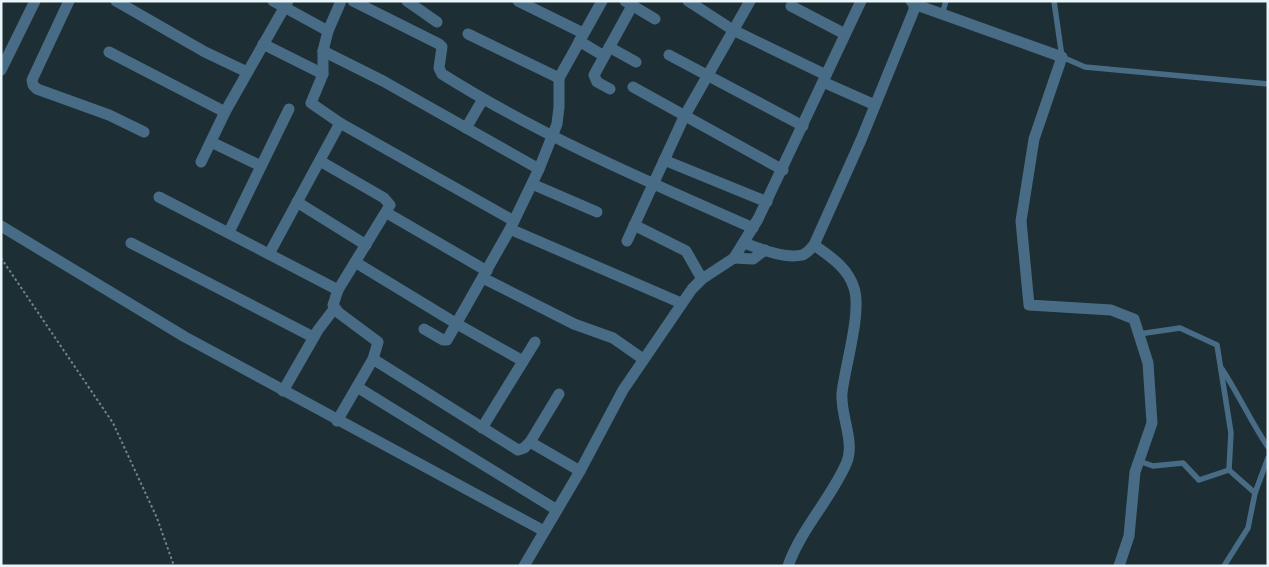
<svg xmlns="http://www.w3.org/2000/svg" width="1269" height="567" font-family="Rubik,sans-serif">
<rect width="100%" height="100%" fill="#1d2f35"/>
<g fill="none" stroke-linecap="round" stroke-linejoin="round">
<!-- path -->
<path stroke="#738388" stroke-width="2" stroke-dasharray="2.5 2.5" stroke-linecap="butt" d="M1,258L113,423L157,518L174,566"/>
<!-- lane -->
<g stroke="#496c86" stroke-width="5.5">
<path d="M1054,1L1062,57L1085,67L1268,84"/>
<path d="M942,14L946,1"/>
<path d="M1139,334L1180,328L1217,345L1231,433L1229,470L1255,493L1248,528L1224,566"/>
<path d="M1222,369C1239,395 1251,422 1268,447"/>
<path d="M1139,461L1153,466L1183,463L1199,480L1229,470"/>
<path d="M1255,493L1268,458"/>
</g>
<!-- street -->
<g stroke="#496c86" stroke-width="11">
<path d="M69,1L32,80L33,85L37,89L109,115L144,132"/>
<path d="M116,1L205,52L247,72"/>
<path d="M273,1L328,31"/>
<path d="M341,1L328,31L323,51V74L311,103L340,123L514,221"/>
<path d="M353,1L439,44L442,47L439,68L442,74C541,136 646,181 753,228"/>
<path d="M407,1L437,22"/>
<path d="M518,1L583,33"/>
<path d="M625,1L655,19"/>
<path d="M688,1L733,30L826,75"/>
<path d="M914,4L1062,57L1034,139L1021,221L1029,305L1111,310L1134,319L1148,363L1152,423L1135,472L1129,536L1119,566"/>
<path d="M791,6L845,34"/>
<path d="M468,34L559,78"/>
<path d="M579,41L604,56"/>
<path d="M263,44L323,74"/>
<path d="M609,47L636,62"/>
<path d="M323,51L383,81L539,169"/>
<path d="M109,52L225,112"/>
<path d="M669,55L803,126"/>
<path d="M1,70L35,1"/>
<path d="M823,82L875,105"/>
<path d="M633,87L783,170"/>
<path d="M610,89L597,82L594,75L632,6"/>
<path d="M466,128L483,99"/>
<path d="M211,142L261,166"/>
<path d="M664,160L767,202"/>
<path d="M320,161L384,198L390,205L338,290L333,305L339,313L378,342L373,359L518,450L524,448L530,442L559,394"/>
<path d="M201,162L225,112L288,1"/>
<path d="M532,184L597,212"/>
<path d="M159,197L338,290"/>
<path d="M297,202L366,245"/>
<path d="M387,213L487,271"/>
<path d="M634,225L686,251L702,279"/>
<path d="M1,226L185,337L544,531"/>
<path d="M510,229L681,303"/>
<path d="M229,232L289,109"/>
<path d="M627,241L684,117L750,1"/>
<path d="M131,243L313,337"/>
<path d="M744,243C760,249 785,259 802,255C807,254 810,249 814,245L861,140L914,10V4L911,1"/>
<path d="M269,254L340,123"/>
<path d="M734,258L753,259L765,250"/>
<path d="M355,262L457,324L523,361"/>
<path d="M483,278L574,324L613,338L643,359"/>
<path d="M424,329L443,340H447L510,229L539,169L557,124L559,107V78L602,1"/>
<path d="M357,387L557,510"/>
<path d="M283,391L318,330L334,309"/>
<path d="M337,421L373,359"/>
<path d="M482,428L535,342"/>
<path d="M530,442L580,471"/>
<path d="M524,566L580,471L623,390L692,289L702,279L734,258L758,219L861,1"/>
<path d="M788,566C801,529 830,500 846,464C856,443 840,415 842,393C845,366 862,312 854,288C848,268 831,257 814,245"/>
</g>
</g>
<!-- border -->
<rect width="1269" height="567" fill="none" stroke="#e9f5f8" stroke-width="5"/>
</svg>
